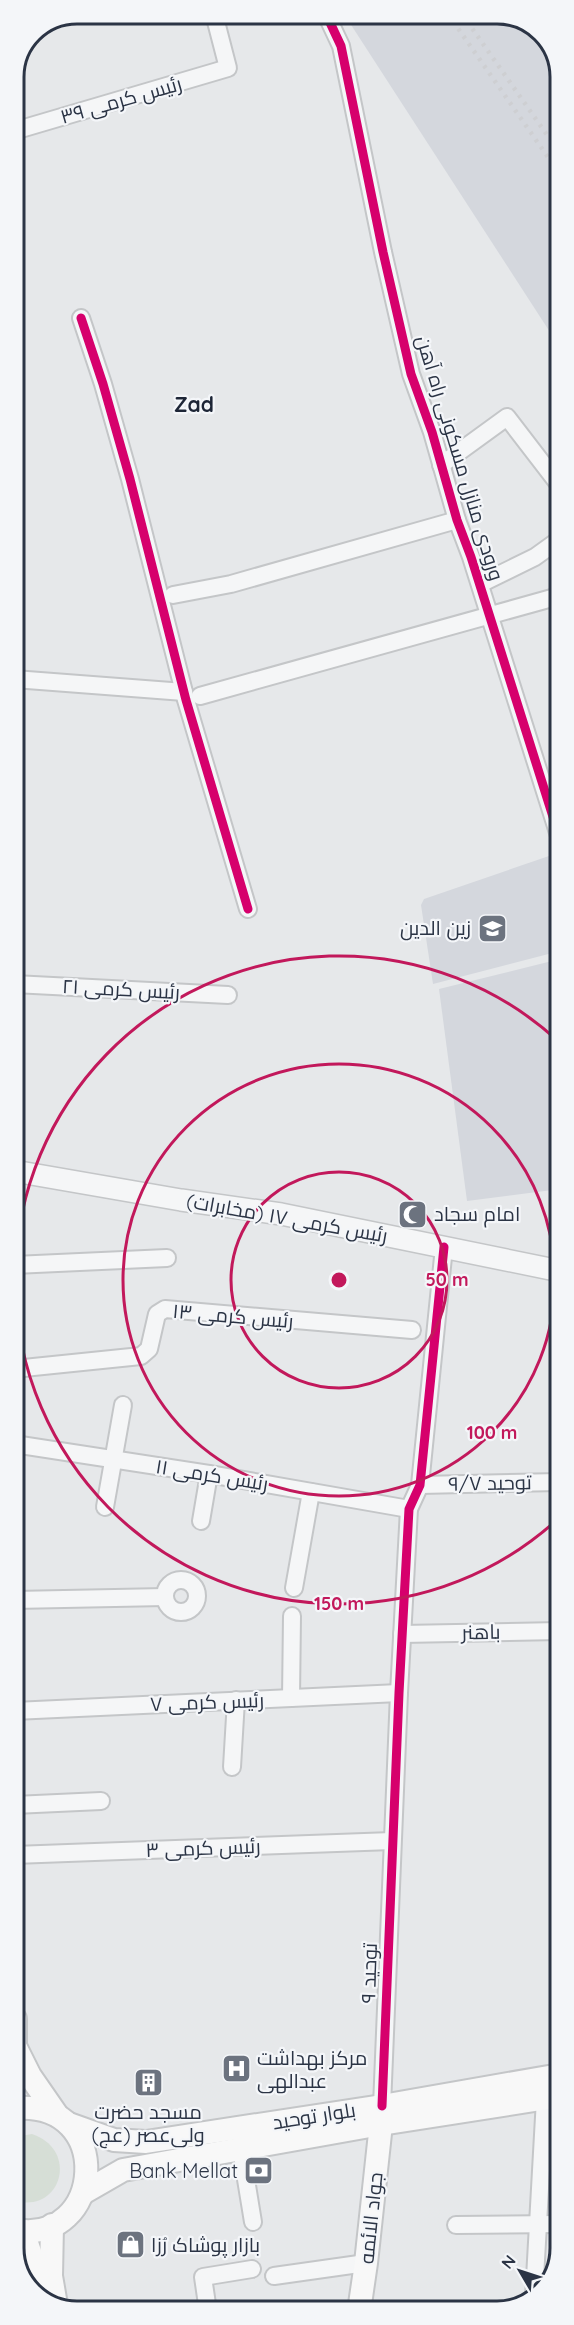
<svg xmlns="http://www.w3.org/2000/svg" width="574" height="2325" font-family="Quicksand,Cairo,sans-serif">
<rect width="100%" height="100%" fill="#e6e8ea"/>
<!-- built -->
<g fill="#d4d7dd">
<path d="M344,14H505L542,32L559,65V346Z"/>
<path d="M549,856L560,892V951L433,984L421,905L424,899Z"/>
<path d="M560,959V1189L467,1201L439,989Z"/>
</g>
<!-- green -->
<path fill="#d6ded6" d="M32,2134C79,2150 62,2213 15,2201V2137Z"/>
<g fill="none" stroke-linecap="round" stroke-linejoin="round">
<defs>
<g id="minor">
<path d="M326,14L341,46L383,252L411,374L432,432L457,520L471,557L560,839"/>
<path d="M14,131L228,68L214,14"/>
<path d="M81,318L103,384L130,479L186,700L248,909"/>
<path d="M441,465L507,417L560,486"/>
<path d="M480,584L535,557L560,539"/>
<path d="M173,595L231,584L457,520"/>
<path d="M14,679L184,692"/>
<path d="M200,696L552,598L560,604"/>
<path d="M14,984L228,995"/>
<path d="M14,1265L167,1258"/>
<path d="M14,1369L141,1356L149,1349L157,1314L165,1309L412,1330"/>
<path d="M14,1444L209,1474L409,1509"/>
<path d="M420,1485L560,1482"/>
<path d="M105,1507L123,1405"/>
<path d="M201,1521L209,1474"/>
<circle cx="181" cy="1596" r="16"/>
<path d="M294,1588L311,1492"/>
<path d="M14,1600L165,1597"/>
<path d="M402,1634L560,1631"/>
<path d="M291,1698L292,1616"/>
<path d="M14,1711L399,1693"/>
<path d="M232,1767L236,1700"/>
<path d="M14,1805L101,1801"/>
<path d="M14,1855L392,1841"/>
<path d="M382,2106L399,1693L409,1509L420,1485L444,1247"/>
<path d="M241,2149L253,2222"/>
<path d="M456,2225L560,2224"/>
<path d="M274,2276L366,2263"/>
<path d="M534,2296L545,2099"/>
<path d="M208,2311L203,2277L252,2269"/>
</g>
<path id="tertiary" d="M14,1171L181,1200L281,1214L560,1271"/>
<g id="secondary">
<path d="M15,2019V2052"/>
<path d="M16,2048L30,2076L57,2115"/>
<path d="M15,2108C116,2100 104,2246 15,2230"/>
<path d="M69,2124L114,2140L146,2142L382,2106L560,2075"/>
<path d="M83,2193L123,2170L381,2124L560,2096"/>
<path d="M52,2225L51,2276L56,2305"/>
<path d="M23,2231L39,2279L42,2296"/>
<path d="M359,2311L366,2263L381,2124"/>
</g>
</defs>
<!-- minor casing -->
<use href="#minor" stroke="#c4c6c8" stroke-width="20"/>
<!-- tertiary casing -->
<use href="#tertiary" stroke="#c4c6c8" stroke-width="24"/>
<!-- secondary casing -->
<use href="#secondary" stroke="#c4c6c8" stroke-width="26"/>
<!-- minor -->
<use href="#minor" stroke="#f5f6f7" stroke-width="16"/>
<!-- tertiary -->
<use href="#tertiary" stroke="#f5f6f7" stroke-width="21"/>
<!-- secondary -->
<use href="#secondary" stroke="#f8f8f8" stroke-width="22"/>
<!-- rail -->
<g stroke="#cecfd2" stroke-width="4.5" stroke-dasharray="3 6" stroke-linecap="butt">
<path d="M448,14L559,173"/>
<path d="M462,14L559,152"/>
</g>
<defs>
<g id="cycleway">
<path d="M326,14L341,46L383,252L411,374L432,432L457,520L471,557L560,839"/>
<path d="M81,318L103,384L130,479L186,700L248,909"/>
<path d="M382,2106L399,1693L409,1509L420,1485L444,1247"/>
</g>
</defs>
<!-- cycleway casing -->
<use href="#cycleway" stroke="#f4f6f9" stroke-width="13"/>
<!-- cycleway -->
<use href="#cycleway" stroke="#d6006c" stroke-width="9"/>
</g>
<!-- distance rings -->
<g fill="none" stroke="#c2185b" stroke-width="3">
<circle cx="339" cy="1280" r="108"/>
<circle cx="339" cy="1280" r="216"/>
<path d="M560 1517A324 324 0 1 1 558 1041"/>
</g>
<!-- icons -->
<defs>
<symbol id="school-square" viewBox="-11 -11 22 22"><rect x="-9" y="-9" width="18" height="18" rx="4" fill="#6c737f" stroke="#f4f6f9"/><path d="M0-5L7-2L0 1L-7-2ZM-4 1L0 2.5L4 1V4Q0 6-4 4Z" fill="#fff"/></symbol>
<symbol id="mosque-square" viewBox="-11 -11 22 22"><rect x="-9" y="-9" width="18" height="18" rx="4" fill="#6c737f" stroke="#f4f6f9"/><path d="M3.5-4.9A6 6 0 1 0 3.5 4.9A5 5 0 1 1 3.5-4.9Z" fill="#fff"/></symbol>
<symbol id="hospital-square" viewBox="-11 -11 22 22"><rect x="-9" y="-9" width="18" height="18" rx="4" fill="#6c737f" stroke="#f4f6f9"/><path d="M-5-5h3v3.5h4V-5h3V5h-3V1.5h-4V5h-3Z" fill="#fff"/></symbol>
<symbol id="building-square" viewBox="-11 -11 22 22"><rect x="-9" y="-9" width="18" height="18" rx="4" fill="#6c737f" stroke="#f4f6f9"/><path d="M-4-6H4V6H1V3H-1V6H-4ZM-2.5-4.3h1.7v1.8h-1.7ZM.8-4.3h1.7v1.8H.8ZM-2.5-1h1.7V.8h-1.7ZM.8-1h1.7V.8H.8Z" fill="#fff"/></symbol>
<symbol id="bank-square" viewBox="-11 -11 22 22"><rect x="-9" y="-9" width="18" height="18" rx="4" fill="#6c737f" stroke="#f4f6f9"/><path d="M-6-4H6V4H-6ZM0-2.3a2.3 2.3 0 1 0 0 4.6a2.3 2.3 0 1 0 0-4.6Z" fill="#fff"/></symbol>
<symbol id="shop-square" viewBox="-11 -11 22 22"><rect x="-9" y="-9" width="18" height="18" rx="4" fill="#6c737f" stroke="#f4f6f9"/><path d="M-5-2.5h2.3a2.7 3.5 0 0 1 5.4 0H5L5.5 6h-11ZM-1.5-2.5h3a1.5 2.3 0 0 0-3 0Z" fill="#fff"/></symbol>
</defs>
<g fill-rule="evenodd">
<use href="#school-square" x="476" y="912" width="33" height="33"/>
<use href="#mosque-square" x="396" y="1198" width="33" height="33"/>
<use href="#hospital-square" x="220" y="2052" width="33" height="33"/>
<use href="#building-square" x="132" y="2066" width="33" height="33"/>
<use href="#bank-square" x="242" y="2154" width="33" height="33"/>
<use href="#shop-square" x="114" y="2228" width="33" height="33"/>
</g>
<g text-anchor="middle" stroke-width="4.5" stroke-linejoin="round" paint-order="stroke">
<!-- street labels -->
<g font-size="20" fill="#2b3445" stroke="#f4f6f9">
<text transform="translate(121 100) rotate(-16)" y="7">رئیس کرمی ۳۹</text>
<text transform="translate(460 458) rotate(73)" y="7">ورودی منازل مسکونی راه آهن</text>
<text transform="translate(121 989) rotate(3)" y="7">رئیس کرمی ۲۱</text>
<text transform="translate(287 1218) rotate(10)" y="7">رئیس کرمی ۱۷ (مخابرات)</text>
<text transform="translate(233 1316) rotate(5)" y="7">رئیس کرمی ۱۳</text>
<text transform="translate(212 1475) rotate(9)" y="7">رئیس کرمی ۱۱</text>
<text transform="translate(490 1483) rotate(-1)" y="7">توحید ۹/۷</text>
<text transform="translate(481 1632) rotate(-1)" y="7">باهنر</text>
<text transform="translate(207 1702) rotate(-2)" y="7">رئیس کرمی ۷</text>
<text transform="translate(203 1848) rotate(-2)" y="7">رئیس کرمی ۳</text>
<text transform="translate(369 1973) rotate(-88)" y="7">توحید ۹</text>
<text transform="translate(314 2116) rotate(-9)" y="7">بلوار توحید</text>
<text transform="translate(371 2218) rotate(-84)" y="7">جواد الائمه</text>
</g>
<!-- poi labels -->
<g font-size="20" fill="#2b3445" stroke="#f4f6f9" text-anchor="start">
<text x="471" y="935" text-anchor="end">زین الدین</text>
<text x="434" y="1221">امام سجاد</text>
<text x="257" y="2065">مرکز بهداشت<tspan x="257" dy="23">عبدالهی</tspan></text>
<text x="148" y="2119" text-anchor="middle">مسجد حضرت<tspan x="148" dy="23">ولی‌عصر (عج)</tspan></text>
<text x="238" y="2178" text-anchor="end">Bank Mellat</text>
<text x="151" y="2252">بازار پوشاک رُزا</text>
</g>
<!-- neighbourhood labels -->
<g font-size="21" font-weight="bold" fill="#1d2536" stroke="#f4f6f9">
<text x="194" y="412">Zad</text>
</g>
</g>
<!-- crop -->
<path d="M0 0H574V2325H0ZM77 24H497A53 53 0 0 1 550 77V2248A53 53 0 0 1 497 2301H77A53 53 0 0 1 24 2248V77A53 53 0 0 1 77 24Z" fill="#f4f6f9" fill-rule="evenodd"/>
<path fill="none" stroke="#2b3445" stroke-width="3" d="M77 24H497A53 53 0 0 1 550 77V2248A53 53 0 0 1 497 2301H77A53 53 0 0 1 24 2248V77A53 53 0 0 1 77 24Z"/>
<circle cx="339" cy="1280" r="9" fill="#c2185b" stroke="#f4f6f9" stroke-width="3"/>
<g font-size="18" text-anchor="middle" font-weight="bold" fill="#c2185b" stroke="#f4f6f9" stroke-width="4.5" stroke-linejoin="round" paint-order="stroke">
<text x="447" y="1286">50 m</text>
<text x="492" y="1439">100 m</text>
<text x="339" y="1610">150 m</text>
</g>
<!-- north arrow -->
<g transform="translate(520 2271) rotate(309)" stroke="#f4f6f9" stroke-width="4.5" paint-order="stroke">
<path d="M0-4.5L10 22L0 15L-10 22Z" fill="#2b3445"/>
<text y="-9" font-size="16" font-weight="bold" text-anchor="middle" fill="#2b3445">N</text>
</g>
</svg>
